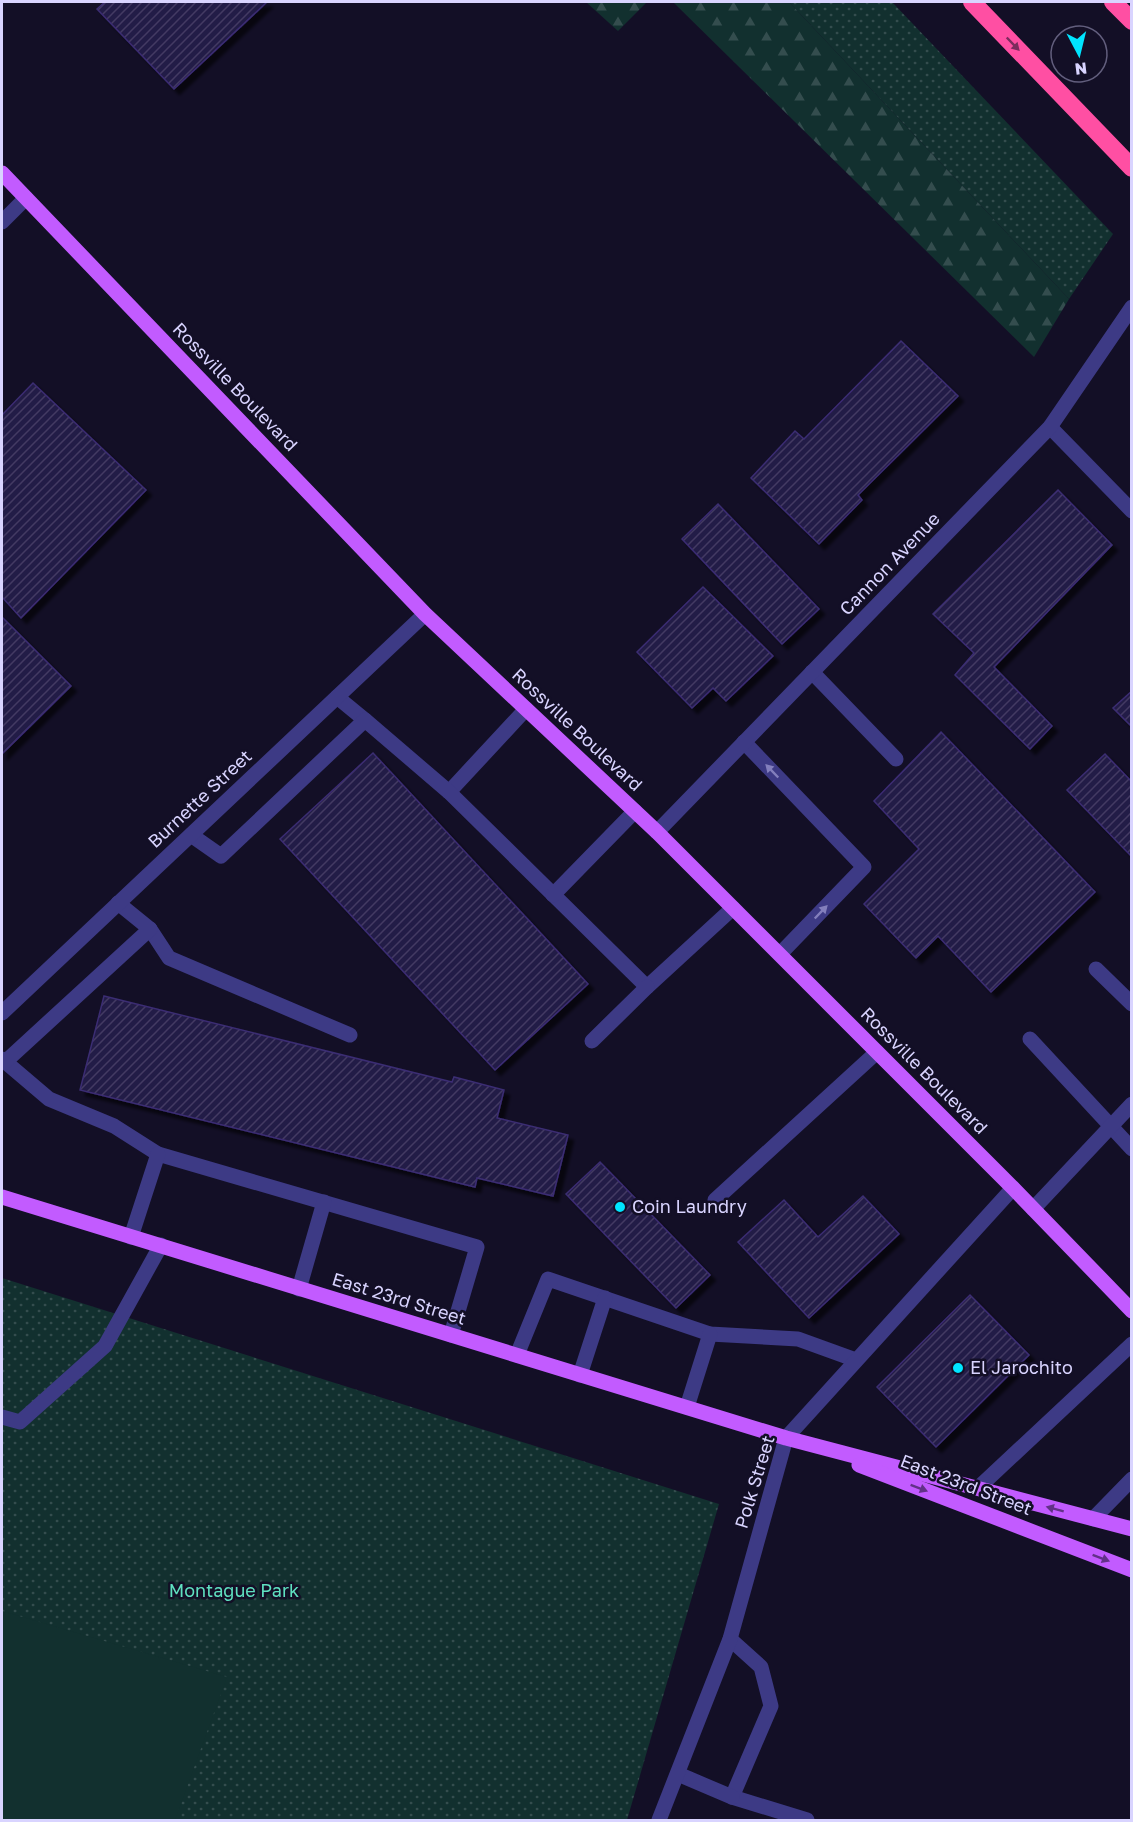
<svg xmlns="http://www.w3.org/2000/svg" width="1133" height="1822" font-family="'Golos Text',sans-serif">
<defs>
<pattern id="grass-dots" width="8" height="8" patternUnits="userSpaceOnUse" patternTransform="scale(1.5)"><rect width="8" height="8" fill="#12302f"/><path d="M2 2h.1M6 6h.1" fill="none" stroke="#344d4e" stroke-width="1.8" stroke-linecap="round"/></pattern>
<pattern id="forest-firs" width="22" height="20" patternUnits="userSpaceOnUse" patternTransform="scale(1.5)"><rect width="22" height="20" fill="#12302f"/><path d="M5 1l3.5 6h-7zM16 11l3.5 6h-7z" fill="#344d4e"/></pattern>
<pattern id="building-hatch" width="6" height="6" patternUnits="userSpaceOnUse" patternTransform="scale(1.5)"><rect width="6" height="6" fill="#241b47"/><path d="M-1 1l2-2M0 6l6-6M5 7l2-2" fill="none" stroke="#433b63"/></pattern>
<filter id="shadow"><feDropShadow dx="5.5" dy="5.5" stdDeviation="1.5" flood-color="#0009"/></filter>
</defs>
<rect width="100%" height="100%" fill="#130f26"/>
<!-- grass -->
<g fill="url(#grass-dots)">
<path d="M789,2H892L1113,234L1069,299Z"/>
<path d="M2,1278L719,1504L627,1820H2Z"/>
</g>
<!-- forest -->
<g fill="url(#forest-firs)">
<path d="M586,2H647L618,31Z"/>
<path d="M673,2H789L1069,299L1034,357Z"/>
</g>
<!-- garden -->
<path fill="#12302f" d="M2,1611L227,1677L175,1820H2Z"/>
<!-- building -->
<g fill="url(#building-hatch)" stroke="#3b2d73" stroke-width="1.5" filter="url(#shadow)">
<path d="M105,2H267L174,89L97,9Z"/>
<path d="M901,341L958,396L858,495L862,500L819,544L751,478L795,431L804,439Z"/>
<path d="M33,383L146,490L21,618L2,597V415Z"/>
<path d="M1058,490L1112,545L994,667L1052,726L1030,749L955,675L974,653L933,614Z"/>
<path d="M718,504L819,609L782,644L682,539Z"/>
<path d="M703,587L773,656L726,701L713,688L692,708L637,652Z"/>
<path d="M2,617L71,686L2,754Z"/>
<path d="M1132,691V727L1113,708Z"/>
<path d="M941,732L1095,892L991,992L938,936L916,958L864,904L919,849L874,801Z"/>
<path d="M373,753L588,984L495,1070L280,839Z"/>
<path d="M1105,754L1132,782V857L1067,790Z"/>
<path d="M104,996L452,1082L454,1077L504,1090L497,1118L568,1135L553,1196L477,1178L475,1187L80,1090Z"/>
<path d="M600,1162L710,1275L676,1308L566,1194Z"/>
<path d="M863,1196L899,1234L809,1318L738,1242L784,1200L818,1237Z"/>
<path d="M970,1295L1029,1355L936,1447L877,1387Z"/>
</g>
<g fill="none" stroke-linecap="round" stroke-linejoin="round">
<!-- service -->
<g stroke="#3d3a85" stroke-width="15">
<path d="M812,672L896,759"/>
<path d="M337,697L365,720"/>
<path d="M744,742L864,867L780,954"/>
<path d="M449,792L526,709"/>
<path d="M191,835L221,856L365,720L449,792L647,987L733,908"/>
<path d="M553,895L635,811"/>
<path d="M150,929L169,958L350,1035"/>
<path d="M1096,969L1132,1004"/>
<path d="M1030,1039L1132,1149"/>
<path d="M592,1041L647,987"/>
<path d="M2,1059L49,1099L114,1126L158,1154L477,1247L451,1335"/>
<path d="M5,1062L150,929L118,903"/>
<path d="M715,1200L877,1052"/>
<path d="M1033,1209L1132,1104"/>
<path d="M131,1237L158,1154"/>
<path d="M299,1289L324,1202"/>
<path d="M517,1355L548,1279L710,1334L798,1339L856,1360"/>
<path d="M580,1375L605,1298"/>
<path d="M687,1407L710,1334"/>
<path d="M2,1417L20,1422L105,1346L161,1245"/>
<path d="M978,1488L1132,1344"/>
<path d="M1093,1519L1132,1479"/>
<path d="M730,1639L761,1667L771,1706L732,1797L807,1820"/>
<path d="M678,1774L732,1797"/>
</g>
<!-- minor -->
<g stroke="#3d3a85" stroke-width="15">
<path d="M2,222L26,198"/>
<path d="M1050,427L1132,511"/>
<path d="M657,832L1050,427L1132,307"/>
<path d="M2,1013L425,614"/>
<path d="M659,1820L730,1639L786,1438L1013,1188"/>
</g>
<!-- primary -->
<g stroke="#c25bff" stroke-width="15">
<path d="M2,173L425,614L657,832L1013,1188L1132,1311"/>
<path d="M2,1197L786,1438L1132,1529"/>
<path d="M859,1465L1132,1570"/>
</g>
<!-- motorway -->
<g stroke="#ff4fa3" stroke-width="18">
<path d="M972,2L1132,168"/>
<path d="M1113,2L1132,21"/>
</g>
</g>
<!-- one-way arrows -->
<defs><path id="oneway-solid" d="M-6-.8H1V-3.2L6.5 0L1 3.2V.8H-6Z" transform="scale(1.5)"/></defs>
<use fill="#7d2c5e" href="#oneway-solid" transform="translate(1013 44) rotate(46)"/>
<g fill="#837fbc">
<use href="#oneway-solid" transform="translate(772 771) rotate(-134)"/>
<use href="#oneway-solid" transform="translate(821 912) rotate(-46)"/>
</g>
<g fill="#623188">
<use href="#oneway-solid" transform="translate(919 1488) rotate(21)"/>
<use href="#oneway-solid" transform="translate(1055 1509) rotate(-165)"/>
<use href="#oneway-solid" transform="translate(1101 1558) rotate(21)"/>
</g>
<!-- markers -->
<g fill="#00e5ff" stroke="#130f26" stroke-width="2">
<circle cx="620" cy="1207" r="6"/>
<circle cx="958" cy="1368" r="6"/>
</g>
<g text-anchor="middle" stroke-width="5" stroke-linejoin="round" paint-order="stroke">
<!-- street labels -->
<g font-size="18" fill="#d9d4ff" stroke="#130f26">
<text transform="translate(235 387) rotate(46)" y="6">Rossville Boulevard</text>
<text transform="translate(890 564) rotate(-46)" y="6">Cannon Avenue</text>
<text transform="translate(577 730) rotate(43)" y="6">Rossville Boulevard</text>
<text transform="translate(200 799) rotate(-43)" y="6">Burnette Street</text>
<text transform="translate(924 1071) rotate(45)" y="6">Rossville Boulevard</text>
<text transform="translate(399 1299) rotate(17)" y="6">East 23rd Street</text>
<text transform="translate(755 1482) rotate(-73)" y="6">Polk Street</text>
<text transform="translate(966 1485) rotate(21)" y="6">East 23rd Street</text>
</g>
<!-- poi labels -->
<g font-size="18" fill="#d9d4ff" stroke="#130f26" text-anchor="start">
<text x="632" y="1213">Coin Laundry</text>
<text x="970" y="1374">El Jarochito</text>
</g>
<!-- park labels -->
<g font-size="18" fill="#5fe0c0" stroke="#130f26">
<text x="234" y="1597">Montague Park</text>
</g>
</g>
<!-- border -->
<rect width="1133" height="1822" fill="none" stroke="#d9d4ff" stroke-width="6"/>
<!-- north arrow -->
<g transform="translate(1079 54) rotate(173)"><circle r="28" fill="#130f26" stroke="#625e7d" stroke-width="1.5"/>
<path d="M0-4.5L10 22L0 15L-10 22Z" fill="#00e5ff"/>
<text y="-9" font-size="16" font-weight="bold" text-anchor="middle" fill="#d9d4ff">N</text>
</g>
</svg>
